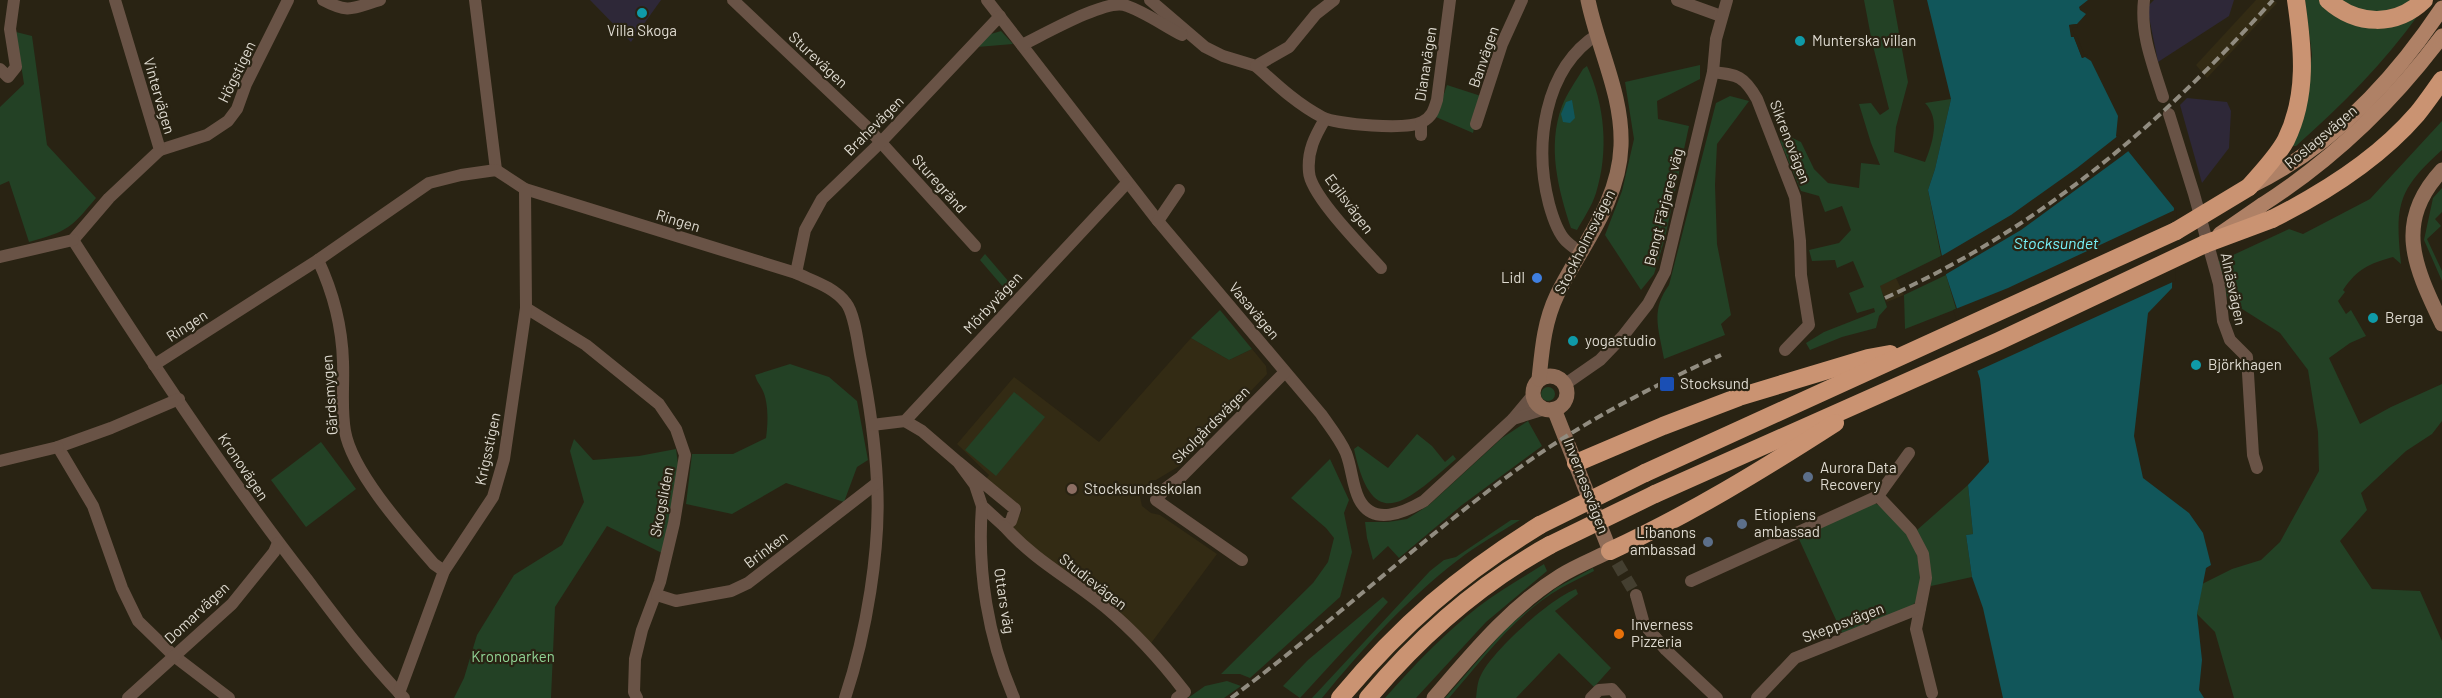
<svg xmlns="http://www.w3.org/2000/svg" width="2442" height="698" font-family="Barlow,sans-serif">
<rect width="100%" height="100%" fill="#292313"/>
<!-- commercial -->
<g fill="#2e2838">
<path d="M590,0H661L631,42Z"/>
<path d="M2154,0H2234L2229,16L2158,62L2147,7Z"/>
<path d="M2187,98L2227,102L2231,111L2229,148L2202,183L2180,105Z"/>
</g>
<!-- built -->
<g fill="#332b14">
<path d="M2256,0H2273L2277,3L2207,78L2196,65Z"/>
<path d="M1896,278L1904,295L1887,302L1879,286Z"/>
<path d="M1191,338L1229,360L1252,349L1266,366L1267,374L1181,465L1156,480H1151L1140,497L1142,506L1151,513L1160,515L1217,554L1149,646L1010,529L1022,511L1021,507L986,479L989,475L957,444L1014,377L1099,442Z"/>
</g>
<!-- green -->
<g fill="#234125">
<path d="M1864,0H1893L1908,82L1896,127L1894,152L1925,162C1932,144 1941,119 1925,103L1951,99L1935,169L1928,190L1941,256L1880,286L1887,307L1879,316L1876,328L1842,337L1810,350L1806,343L1824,332L1875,312L1874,308L1857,313L1849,293L1864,287L1853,261L1837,268L1835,260L1812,261L1809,250L1839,243L1851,230L1842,206L1825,212L1819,196L1801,191L1780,141L1786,135L1801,142L1814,169L1828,183L1859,188L1861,163L1880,165L1871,143L1859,104L1871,103L1880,115L1889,109L1872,42Z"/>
<path d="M2305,0H2321L2334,13L2419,14C2384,63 2342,105 2296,146H2292L2307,93L2312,55Z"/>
<path d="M2340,0H2414C2407,6 2400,7 2391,9C2368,16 2360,11 2340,0Z"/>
<path d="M1001,31L1013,44L977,47L991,34Z"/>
<path d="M16,32L32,36L47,145L96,198C70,229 68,231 29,242L9,181L0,185V107L24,84Z"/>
<path d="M1700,65V79L1657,101L1658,119L1689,126L1665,238L1654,274L1641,290L1605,235L1622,191L1634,139L1625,82Z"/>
<path d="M1587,66C1605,105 1609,152 1596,193C1592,206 1583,219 1577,230L1571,228C1558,189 1547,146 1562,106C1567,93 1576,81 1583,69Z"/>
<path d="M1447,85L1481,96L1473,133L1436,117Z"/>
<path d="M1730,96L1749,101L1717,144L1715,185L1717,244L1731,315L1721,324L1725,335L1664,359C1659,330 1650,311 1669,285L1716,103Z"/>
<path d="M2442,121V150C2397,190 2395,206 2401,264L2393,257C2369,264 2358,268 2343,290L2345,292L2338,301L2346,314L2351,310L2366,336L2350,343L2329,358L2360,424L2391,407L2442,384V421L2432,434L2406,451L2361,493L2367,510L2340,541L2372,589L2420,591L2442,641V698H2234L2215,632L2197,614L2202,584L2232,569L2261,560L2280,542L2319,471L2318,432L2308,370L2280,333L2228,300L2218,262L2289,229L2303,234L2370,199Z"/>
<path d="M2442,188V212L2435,219L2441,226L2427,239L2442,271V281L2424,240L2433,198Z"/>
<path d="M985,254L1015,289L1010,295L980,260Z"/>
<path d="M1946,275L1956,309L1905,329L1904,295Z"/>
<path d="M1220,310L1252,349L1229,360L1191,338Z"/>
<path d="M790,364L829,377L857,401L868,460L857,467L844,502L786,483L732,514L686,504L692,454H733L766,438C768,424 769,402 762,389C759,383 757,382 755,375Z"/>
<circle cx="1548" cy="394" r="7"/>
<path d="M1014,392L1045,417L996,476L965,450Z"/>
<path d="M1528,421L1542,446L1462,505L1399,558L1388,546L1373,560L1367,538L1365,522H1388L1407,519L1429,505L1502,438Z"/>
<path d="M1417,434L1432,446L1445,462L1453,455L1456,459C1408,500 1373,538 1354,449L1358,446L1388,468Z"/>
<path d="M574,439L593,460L639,456L676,449L678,464L664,554L607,526L555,607L551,698H454L464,678L477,635L514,575L562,545L584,502L570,451Z"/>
<path d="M321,442L356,489L306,527L271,480Z"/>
<path d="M1330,459L1349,500L1344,513L1352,552L1340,597L1250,678L1240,674H1221L1313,583L1328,562L1334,538L1326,528L1291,498Z"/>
<path d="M1968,485L1973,534L1966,535L1972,577L1931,586L1928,558L1917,530Z"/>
<path d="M1874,503C1885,507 1891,514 1899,524C1921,550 1921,566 1919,599L1907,610L1842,633L1798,537Z"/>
<path d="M1511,520H1520C1499,533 1477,545 1458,560C1406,600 1363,648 1322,698H1312L1430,571L1444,560L1456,557Z"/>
<path d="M1544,564L1547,571L1486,622L1416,698H1385C1414,665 1444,634 1478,607C1499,591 1522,578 1544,564Z"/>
<path d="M1593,568L1594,571C1583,577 1571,582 1561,588C1515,614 1483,659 1449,698H1445L1507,627L1556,588Z"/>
<path d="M1576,589L1578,594L1555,611L1611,668L1594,687L1559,653L1516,698H1476C1477,691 1477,682 1481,675C1492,651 1551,598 1576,589Z"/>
<path d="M1383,597L1388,602L1300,698L1283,686L1308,660Z"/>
<path d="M1227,681L1241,686L1224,698H1188L1205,686Z"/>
</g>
<!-- water -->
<g fill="#11565a">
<path d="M1927,0H2088L2079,7L2080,10L2086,14L2077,24L2069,25L2082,58L2085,57L2091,61L2118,116L2116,136L2174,208L2172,288L2148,313L2134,436L2143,478L2189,513L2203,533L2211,565L2206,568L2197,614L2202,660L2199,690L2204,698H2003L1983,608L1972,577L1966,535L1973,534L1968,485L1989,462L1980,379L1946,275L1928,190L1935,169L1951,99Z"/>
<path d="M1572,100L1575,118L1570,123L1563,122L1561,114L1566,102Z"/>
</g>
<!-- pier -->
<g fill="#292313">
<path d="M2077,24L2078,27L2072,28L2074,34L2077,36L2084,54L2088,55L2082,58L2074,37H2071L2069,25Z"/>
<path d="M2119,135L2131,149L2122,156L2021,230L1943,276L1938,258L2011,215L2077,168Z"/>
<path d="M2177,209L2175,281L1975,372L1953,310L2008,288Z"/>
</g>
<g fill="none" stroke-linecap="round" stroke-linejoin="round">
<!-- street-tunnel -->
<path stroke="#443f30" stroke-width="12" stroke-dasharray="12 6" stroke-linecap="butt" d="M1617,563L1636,595"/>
<!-- street -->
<g stroke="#695346" stroke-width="12">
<path d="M323,0C349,14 353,8 380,0"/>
<path d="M475,0L496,170"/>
<path d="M733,0L866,126L975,246"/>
<path d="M987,0L1158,221L1321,414C1330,427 1340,439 1346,453C1352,468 1352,485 1359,499C1373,527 1405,512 1424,501L1512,420L1533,395"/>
<path d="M1150,0L1205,47L1223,56L1256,66L1289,47L1316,14L1334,0"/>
<path d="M1677,0L1721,16"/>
<path d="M2144,0C2140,34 2153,65 2163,97"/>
<path d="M1022,45C1043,35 1104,0 1124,5C1144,11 1164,26 1182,35"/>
<path d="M1256,66C1277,85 1297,104 1322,117C1337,125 1407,130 1422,122C1432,117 1434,110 1437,100L1450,0"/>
<path d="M0,69L8,77L16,67L10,29L14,0"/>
<path d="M1713,72C1738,75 1744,76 1757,99L1795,197L1800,241L1801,275L1809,325L1785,350"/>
<path d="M2169,114L2194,194L2219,284L2223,321L2230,340L2247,357L2253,455L2257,468"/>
<path d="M1325,119C1315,136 1307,151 1309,172C1310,195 1364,249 1381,268"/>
<path d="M1421,123V135"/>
<path d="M1476,124L1502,44L1522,0"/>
<path d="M160,150L207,135L228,121L237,109L246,84L288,0"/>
<path d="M1158,221L1179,190"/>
<path d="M73,240C147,355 222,470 306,578C337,619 368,661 404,698"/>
<path d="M73,240L109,198L160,150L115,0"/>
<path d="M1580,252C1576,249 1570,245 1566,241C1557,232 1552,215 1549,204C1534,146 1543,69 1598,34"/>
<path d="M0,257L73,240"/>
<path d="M318,260C333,292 342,326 343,362C344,385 341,409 345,431C352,472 407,533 434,564L444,571"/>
<path d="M796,273L805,230L822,199L881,142L1000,16"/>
<path d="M526,308L586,345L659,404L676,429L685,455L674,523L660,582L642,630L635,659L634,692L637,698"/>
<path d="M154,365L318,260L429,183L461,175L496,170L525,189L796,273C813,281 834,287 846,303C855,314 858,346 861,360C869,400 875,441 877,482C881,548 866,635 845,698"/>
<path d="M1564,385L1600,360L1623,336L1648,304L1665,272L1713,72L1716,39L1727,0"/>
<path d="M179,399L111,428L58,447L93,506L122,588L138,621L174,656L229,698"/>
<path d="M1513,419L1545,409"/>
<path d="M905,421L922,431L958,462L975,485L982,506L1004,526L1011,521L1015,509L958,462"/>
<path d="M872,425L905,421L1127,183"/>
<path d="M0,461L58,447"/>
<path d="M1878,496L1911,531L1923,554L1926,578L1916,629L1932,693"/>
<path d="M982,506C977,571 988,638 1014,698"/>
<path d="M1004,526C1036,562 1070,578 1105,607C1135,632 1162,662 1185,692L1177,698"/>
<path d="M1242,560L1156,500L1166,488L1181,477L1285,372"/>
<path d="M1691,581L1878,496L1909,453"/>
<path d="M657,595L676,601L731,591L748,583L877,483"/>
<path d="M1636,595L1644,624L1666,650L1717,698"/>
<path d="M399,693L444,571L493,497L504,459L526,308L525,189"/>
<path d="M128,698L232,604L274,552L278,543"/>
<path d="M1591,698L1599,690L1612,689L1620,698"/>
<path d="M1757,698L1795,658L1920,608"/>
</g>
<!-- secondary -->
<g stroke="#906d58" stroke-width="15">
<path d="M2442,170C2393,223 2415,267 2442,324"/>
<circle cx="1550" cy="393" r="17"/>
<path d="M1539,379C1542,350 1544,322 1557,295C1581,246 1619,203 1621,146C1623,95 1598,49 1588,0"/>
<path d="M1434,698C1472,654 1510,607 1560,576C1576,566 1594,559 1610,551L1554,409"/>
</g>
<!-- primary -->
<g stroke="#af8166" stroke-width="15">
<path d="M2251,186C2330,148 2394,80 2442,8"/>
<path d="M2262,205C2332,160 2392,103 2442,36"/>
</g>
<!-- highway -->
<g stroke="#ca9372" stroke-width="18">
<path d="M2328,0C2357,26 2396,27 2424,0"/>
<path d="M2249,187C2261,173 2277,157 2286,140C2308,95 2303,48 2296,0"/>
<path d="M2272,219C2324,193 2379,158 2417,114C2426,103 2434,91 2442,80"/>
<path d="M1576,463L1663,426L1739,397L1868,358L1890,354"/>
<path d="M1645,473L2176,231"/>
<path d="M1655,494L1999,341L2205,244"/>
<path d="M1610,551C1690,514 1762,470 1835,423"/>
<path d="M1340,698C1401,625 1459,575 1540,525"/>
<path d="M1368,698C1420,636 1479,584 1550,545"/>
</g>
<!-- rail -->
<g stroke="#918c80" stroke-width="4" stroke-dasharray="9 4.5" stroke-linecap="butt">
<path d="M1885,298C2040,228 2160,125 2273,0"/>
<path d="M1231,698C1332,623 1424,536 1526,463C1587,420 1653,386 1721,355"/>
</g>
<!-- primary-bridge -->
<path stroke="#af8166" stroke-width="15" d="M2220,234L2262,205"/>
<!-- highway-bridge -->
<g stroke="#ca9372" stroke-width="18">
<path d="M2176,231L2249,187"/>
<path d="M2205,244L2272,219"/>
<path d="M1540,525L1645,473"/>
<path d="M1550,545L1655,494"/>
</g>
</g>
<!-- markers -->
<g fill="#0f9aa8" stroke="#292313" stroke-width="2">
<circle cx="642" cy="13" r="6"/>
<circle cx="1800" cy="41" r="6"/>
<circle cx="2373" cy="318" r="6"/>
<circle cx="1573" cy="341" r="6"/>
<circle cx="2196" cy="365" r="6"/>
</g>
<circle fill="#3f7fe0" stroke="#292313" stroke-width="2" cx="1537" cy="278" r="6"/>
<rect fill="#1a4fb4" stroke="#292313" stroke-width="2" x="1659" y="376" width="16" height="16" rx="3"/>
<g fill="#5c6f8a" stroke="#292313" stroke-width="2">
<circle cx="1808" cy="477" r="6"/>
<circle cx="1742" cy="524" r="6"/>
<circle cx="1708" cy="542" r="6"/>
</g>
<circle fill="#8d6e63" stroke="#292313" stroke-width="2" cx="1072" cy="489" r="6"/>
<circle fill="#e8710a" stroke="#292313" stroke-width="2" cx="1619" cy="634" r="6"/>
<g text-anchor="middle" stroke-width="4.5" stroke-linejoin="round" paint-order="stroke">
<!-- poi labels -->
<g font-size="15" fill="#dfdbd1" stroke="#292313" text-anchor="start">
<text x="642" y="36" text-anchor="middle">Villa Skoga</text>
<text x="1812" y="46">Munterska villan</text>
<text x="1525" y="283" text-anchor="end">Lidl</text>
<text x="2385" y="323">Berga</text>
<text x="1585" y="346">yogastudio</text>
<text x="2208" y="370">Björkhagen</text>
<text x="1680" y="389">Stocksund</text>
<text x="1820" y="473">Aurora Data<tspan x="1820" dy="17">Recovery</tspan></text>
<text x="1084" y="494">Stocksundsskolan</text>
<text x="1754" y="520">Etiopiens<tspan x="1754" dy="17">ambassad</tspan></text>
<text x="1696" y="538" text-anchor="end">Libanons<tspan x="1696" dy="17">ambassad</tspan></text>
<text x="1631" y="630">Inverness<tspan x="1631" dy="17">Pizzeria</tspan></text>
</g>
<!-- street labels -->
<g font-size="15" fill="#dfdbd1" stroke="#292313">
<text transform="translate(1484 57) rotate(-71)" y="5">Banvägen</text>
<text transform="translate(818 60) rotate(43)" y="5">Sturevägen</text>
<text transform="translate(1426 64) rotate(-81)" y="5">Dianavägen</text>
<text transform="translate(237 72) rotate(-64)" y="5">Högstigen</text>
<text transform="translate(159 96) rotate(74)" y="5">Vintervägen</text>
<text transform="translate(874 126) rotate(-45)" y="5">Brahevägen</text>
<text transform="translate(2321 137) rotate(-40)" y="5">Roslagsvägen</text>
<text transform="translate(1790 142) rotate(69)" y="5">Sikrenovägen</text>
<text transform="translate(939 184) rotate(48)" y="5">Sturegränd</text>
<text transform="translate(1349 204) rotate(53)" y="5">Egilsvägen</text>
<text transform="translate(1664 207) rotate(-76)" y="5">Bengt Färjares väg</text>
<text transform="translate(678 221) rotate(17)" y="5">Ringen</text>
<text transform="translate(1585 242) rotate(-63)" y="5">Stockholmsvägen</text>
<text transform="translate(2233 289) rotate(78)" y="5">Alnäsvägen</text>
<text transform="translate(993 303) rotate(-47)" y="5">Mörbyvägen</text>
<text transform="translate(1254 311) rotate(50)" y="5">Vasavägen</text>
<text transform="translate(187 326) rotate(-33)" y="5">Ringen</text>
<text transform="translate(330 395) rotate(-94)" y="5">Gärdsmygen</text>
<text transform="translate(1211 425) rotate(-45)" y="5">Skolgårdsvägen</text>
<text transform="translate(488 449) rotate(-78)" y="5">Krigsstigen</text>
<text transform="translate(243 467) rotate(56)" y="5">Kronovägen</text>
<text transform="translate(1586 486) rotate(69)" y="5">Invernessvägen</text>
<text transform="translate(662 502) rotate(-79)" y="5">Skogsliden</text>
<text transform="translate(766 550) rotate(-37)" y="5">Brinken</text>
<text transform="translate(1093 582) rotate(38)" y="5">Studievägen</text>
<text transform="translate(1004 601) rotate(81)" y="5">Ottars väg</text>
<text transform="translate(197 613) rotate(-43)" y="5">Domarvägen</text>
<text transform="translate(1843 623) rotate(-21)" y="5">Skeppsvägen</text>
</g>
<!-- park labels -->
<g font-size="15" fill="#91d495" stroke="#292313">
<text x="513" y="662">Kronoparken</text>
</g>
<!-- water labels -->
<g font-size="16" font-style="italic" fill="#77f2f9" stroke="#292313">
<text x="2056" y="249">Stocksundet</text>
</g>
</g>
</svg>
